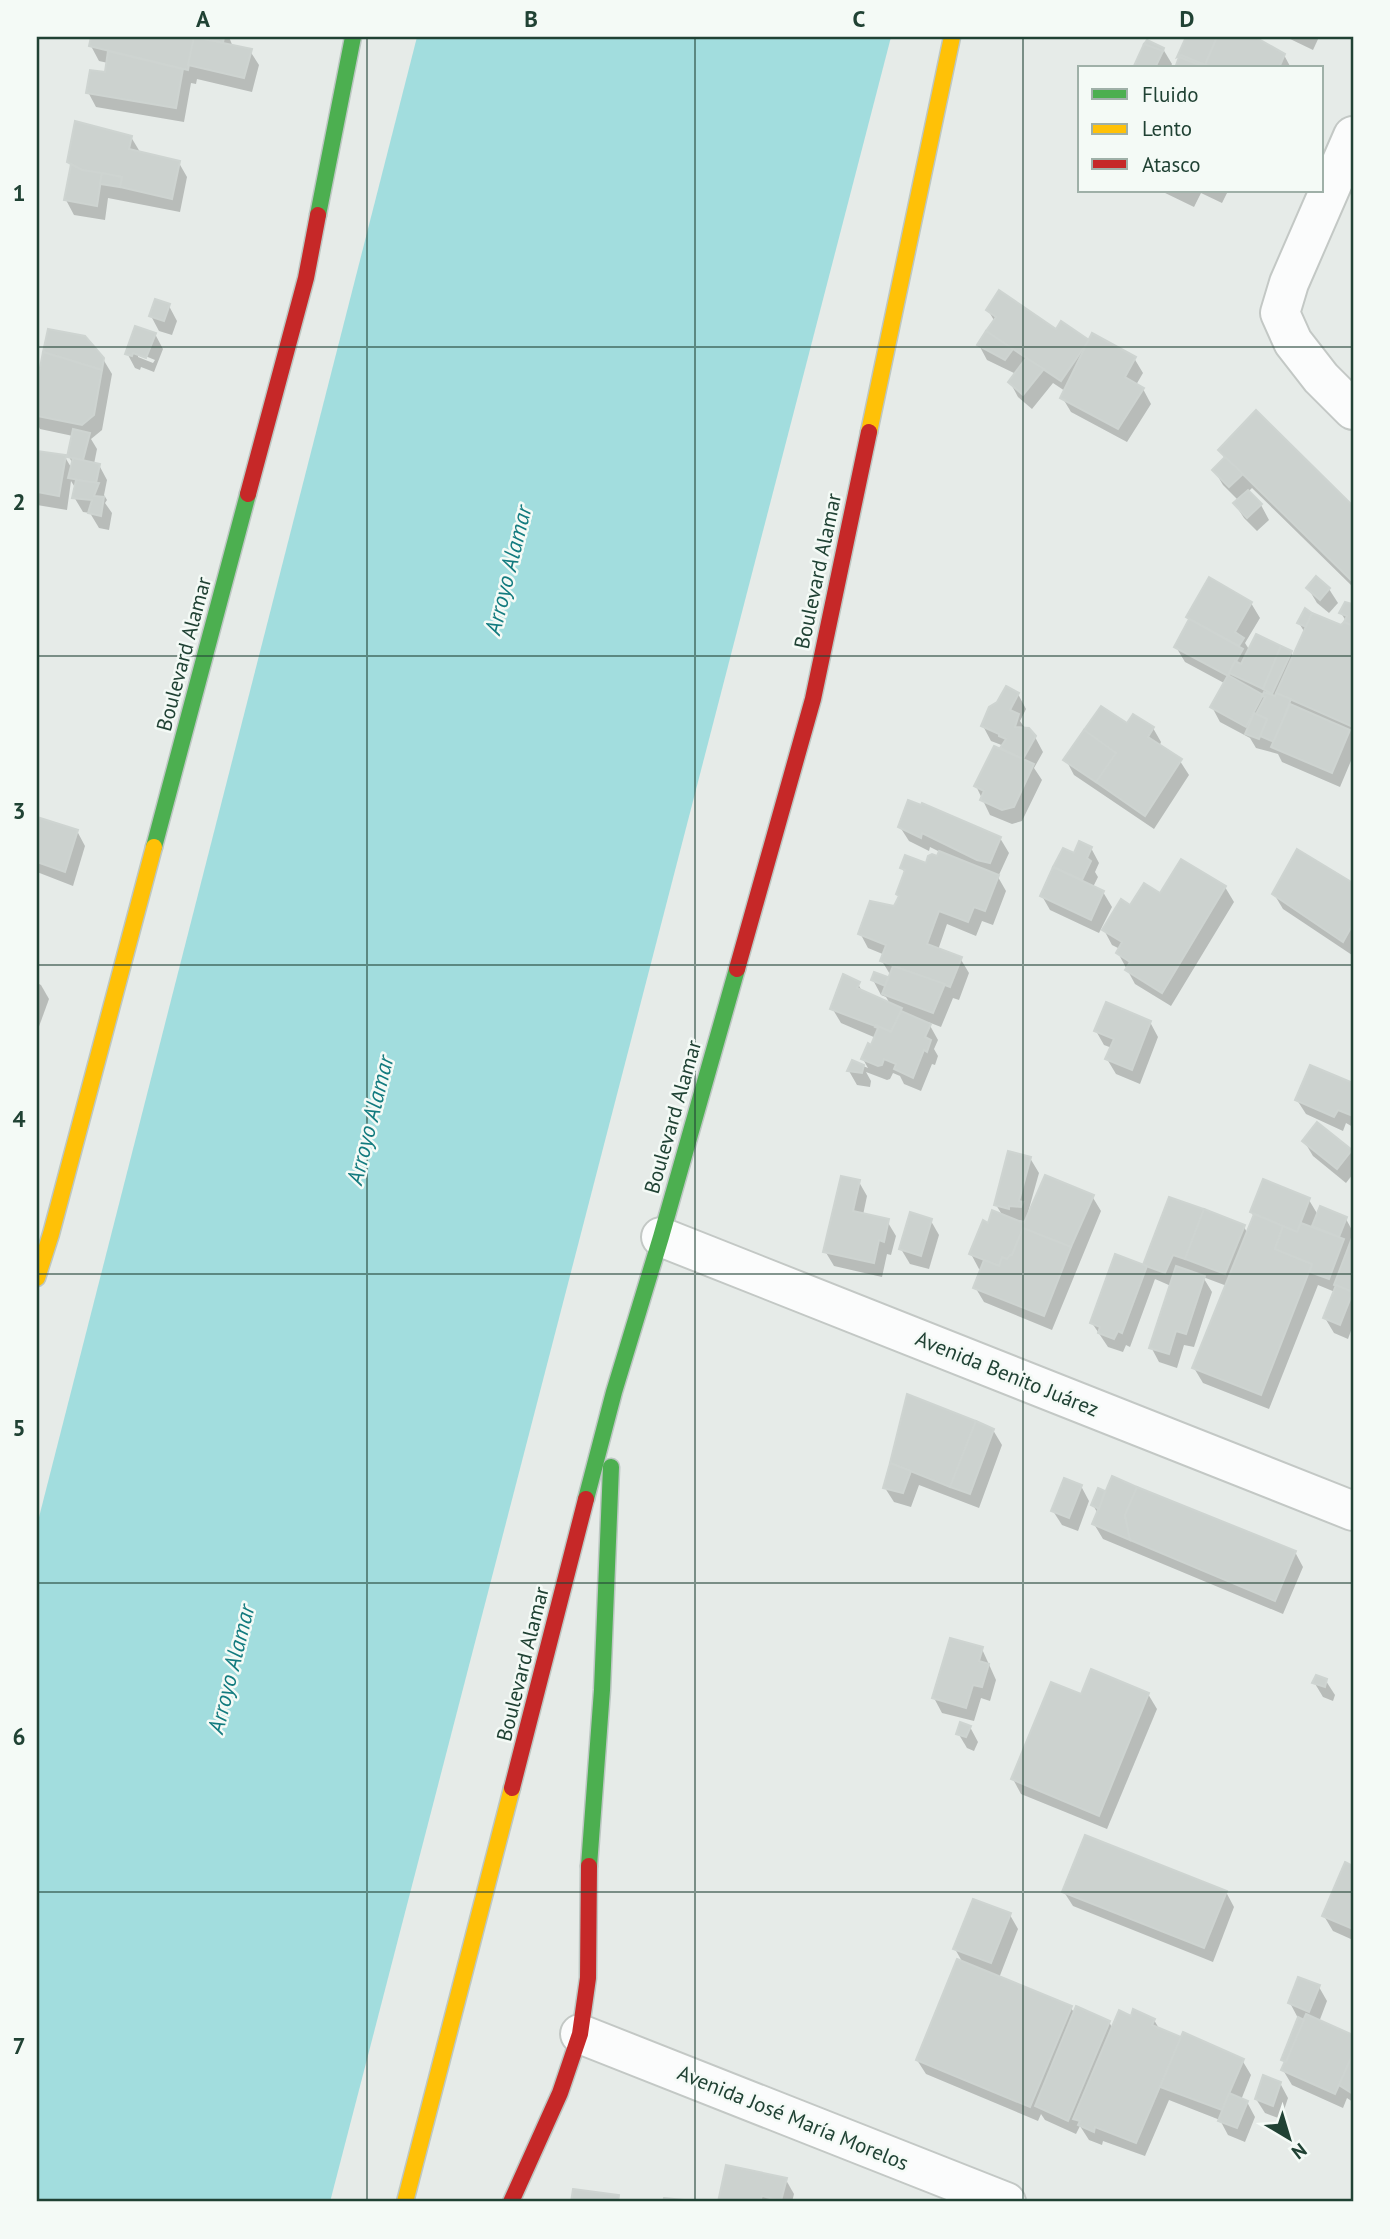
<svg xmlns="http://www.w3.org/2000/svg" width="1390" height="2239" font-family="'PT Sans',sans-serif">
<rect width="100%" height="100%" fill="#e6ebe8"/>
<!-- water -->
<path fill="#a2ddde" d="M417,37H891L330,2202H37V1525Z"/>
<!-- shadow -->
<g fill="#0003" fill-rule="evenodd">
<path d="M93,37H209L213,44L214,37H229L233,47L250,51L259,65L252,92L197,79L196,84L191,83L184,122L96,107L88,92L107,74L108,63L99,61L91,46Z"/>
<path d="M1188,37H1251L1284,55L1291,68H1177L1180,60L1179,57Z"/>
<path d="M1286,37H1319L1313,50Z"/>
<path d="M1148,42L1163,49L1172,64L1170,68H1135Z"/>
<path d="M131,137L140,152L179,163L187,177L180,212L108,198L105,220L74,215L66,200L72,167L69,162Z"/>
<path d="M1161,191H1228L1222,203L1201,193L1194,207Z"/>
<path d="M169,306L177,321L172,335L159,331L151,316Z"/>
<path d="M988,310L1134,358L1143,373L1136,385L1143,389L1151,404L1127,442L1071,412L1062,397L1065,391L1053,383L1032,409L1018,397L1010,382L1016,374L987,360L979,345L995,322Z"/>
<path d="M50,331L103,359L112,374L102,430L91,439L97,449L94,464L99,465L107,480L104,495L107,500L105,503L112,513L109,530L99,528L90,513L83,512L74,497L76,489L71,481L67,510L37,505V452L65,457L72,469L73,464L69,457L73,436L40,429L37,423V392Z"/>
<path d="M155,334L163,349L154,372L141,367L140,370L135,368L127,353ZM138,353L155,360L153,363L138,357Z"/>
<path d="M1256,413L1353,509V577L1350,578L1353,587L1252,488L1248,492L1261,505L1269,520L1257,531L1244,518L1235,504L1239,501L1223,485L1214,470L1225,459L1220,450Z"/>
<path d="M1308,588L1329,589L1338,603L1329,613L1317,603Z"/>
<path d="M1251,603L1260,618L1245,643L1250,651L1291,653L1294,658L1305,633L1299,623L1342,628L1346,621L1341,613L1346,604L1353,606V756L1340,787L1282,762L1278,754L1256,748L1250,738L1220,722L1212,707L1224,683L1185,662L1176,647L1190,621L1188,617Z"/>
<path d="M1018,694L1026,709L1020,721L1026,730L1035,737L1043,752L1034,768L1042,780L1022,821L1012,824L990,815L976,786L1004,746L991,741L983,726Z"/>
<path d="M1127,726L1153,728L1161,742L1159,747L1180,761L1189,775L1154,829L1074,775L1066,760Z"/>
<path d="M37,819L77,831L85,846L73,886L37,872Z"/>
<path d="M900,827L1000,838L1009,853L998,877L1006,891L993,925L982,921L976,936L947,924L938,950L960,958L969,973L959,1000L953,998L941,1027L928,1022L938,1040L934,1049L938,1056L935,1065L932,1064L921,1091L904,1084L900,1076L893,1073L890,1079L887,1080L866,1072L871,1081L870,1087L857,1085L849,1071L853,1062L868,1068L863,1059L876,1038L841,1023L832,1008L858,984L863,993L891,1005L886,997L881,995L873,980L875,974L889,979L891,976L882,961L885,955L868,948L860,933L896,908L900,898L898,894L905,873L902,868L927,865L938,858L940,852L930,847L929,851L909,841Z"/>
<path d="M1091,848L1099,863L1095,872L1098,877L1093,887L1103,892L1112,907L1099,933L1050,910L1042,896L1064,850L1075,855Z"/>
<path d="M1298,852L1353,885V952L1352,955L1283,909L1274,894Z"/>
<path d="M1225,887L1234,902L1171,1006L1135,984L1118,953L1120,949L1112,945L1104,930L1131,908L1161,896Z"/>
<path d="M37,983L41,985L49,999L37,1032Z"/>
<path d="M1150,1022L1158,1037L1140,1084L1116,1074L1107,1059L1112,1048L1104,1045L1096,1031Z"/>
<path d="M1311,1068L1353,1085V1127L1346,1123L1343,1131L1306,1114L1297,1100Z"/>
<path d="M1317,1125L1353,1155V1174L1346,1183L1313,1156L1304,1141Z"/>
<path d="M1030,1158L1039,1173L1027,1216L1092,1196L1101,1211L1052,1330L984,1302L975,1287L982,1270L979,1269L971,1254L989,1226L1003,1216L996,1205ZM1014,1220L1027,1221L1025,1226Z"/>
<path d="M859,1182L867,1196L863,1215L887,1221L896,1236L891,1255L887,1254L882,1277L834,1266L825,1251Z"/>
<path d="M1170,1199L1244,1227L1248,1234L1255,1218L1251,1212L1309,1200L1318,1215L1346,1219L1353,1232V1325L1348,1339L1334,1333L1325,1318L1335,1292L1318,1285L1269,1409L1203,1383L1194,1368L1227,1286L1203,1277L1212,1292L1194,1347L1184,1345L1177,1368L1159,1362L1151,1347L1171,1286L1155,1279L1130,1347L1126,1345L1123,1352L1108,1347L1092,1323L1144,1267Z"/>
<path d="M931,1221L939,1235L929,1269L910,1264L901,1249Z"/>
<path d="M908,1396L993,1430L1002,1445L979,1508L919,1485L911,1507L894,1502L885,1488Z"/>
<path d="M1081,1486L1089,1501L1078,1531L1062,1525L1053,1511Z"/>
<path d="M1099,1490L1295,1552L1303,1567L1283,1614L1103,1539L1094,1524L1098,1514L1093,1505Z"/>
<path d="M982,1649L996,1680L990,1701L981,1698L974,1721L942,1713L934,1698Z"/>
<path d="M1326,1681L1335,1695L1333,1701L1323,1697L1314,1682Z"/>
<path d="M1148,1694L1157,1709L1107,1829L1021,1794L1013,1779L1082,1697Z"/>
<path d="M970,1727L978,1742L974,1751L967,1748L958,1733Z"/>
<path d="M1346,1865L1353,1868V1940L1333,1931L1324,1916Z"/>
<path d="M1064,1892H1226L1234,1907L1213,1962L1073,1906Z"/>
<path d="M1010,1915L1018,1929L999,1978L1071,2008L1075,2014L1109,2022L1113,2029L1132,2018L1154,2020L1160,2030L1242,2060L1251,2075L1241,2100L1247,2102L1255,2117L1245,2142L1228,2135L1220,2120L1169,2100L1145,2156L1103,2141L1102,2145L1089,2140L1080,2126L1076,2134L1045,2120L1041,2114L1038,2121L926,2074L917,2060L963,1963L955,1949Z"/>
<path d="M1319,1987L1327,2001L1319,2022L1353,2037V2102L1347,2098L1343,2108L1292,2085L1283,2070L1286,2065L1283,2060L1298,2018L1290,2003Z"/>
<path d="M1280,2083L1288,2098L1281,2119L1265,2113L1256,2099Z"/>
<path d="M728,2167L786,2180L794,2194L792,2202H720Z"/>
</g>
<!-- building -->
<g fill="#ccd2cf" stroke="#ced4d1" stroke-width="2">
<path d="M91,37H194L188,70L89,46Z"/>
<path d="M194,37L252,49L244,78L188,65Z"/>
<path d="M212,37H224L223,43L212,40Z"/>
<path d="M1186,37H1217L1205,65L1181,55L1177,57Z"/>
<path d="M1217,37H1255L1285,54L1279,68H1208L1209,66L1205,65Z"/>
<path d="M1147,40L1164,48L1163,51L1144,44Z"/>
<path d="M1144,44L1163,51L1155,68H1133Z"/>
<path d="M108,51L183,69L176,108L86,93L90,70L105,72Z"/>
<path d="M1181,55L1205,65L1209,66L1207,68L1179,57Z"/>
<path d="M1179,57L1207,68H1175Z"/>
<path d="M75,121L132,136L129,149L180,161L172,199L120,187L122,177L82,170L67,162Z"/>
<path d="M71,164L82,170L102,173L97,206L64,200Z"/>
<path d="M102,173L122,177L120,187L100,184Z"/>
<path d="M999,290L1056,329L1061,321L1089,340L1061,381L986,331L996,317L986,310Z"/>
<path d="M155,299L170,304L164,321L149,316Z"/>
<path d="M135,326L156,333L146,358L133,353L132,356L125,354Z"/>
<path d="M48,329L85,336L104,358L102,370L43,352Z"/>
<path d="M986,331L1013,349L1005,360L977,345Z"/>
<path d="M1092,333L1136,357L1125,377L1144,388L1118,429L1060,398Z"/>
<path d="M43,352L102,370L94,415L82,425L37,416V383Z"/>
<path d="M1026,358L1044,369L1023,395L1008,382Z"/>
<path d="M1256,410L1353,506V582L1218,450Z"/>
<path d="M73,429L90,433L83,460L67,457Z"/>
<path d="M37,451L66,455L59,496L37,492Z"/>
<path d="M1225,457L1243,474L1229,487L1212,470Z"/>
<path d="M73,458L100,464L96,483L68,478Z"/>
<path d="M76,480L99,483L94,496L104,497L101,516L88,513L92,500L72,498Z"/>
<path d="M1248,490L1262,504L1247,518L1233,503Z"/>
<path d="M1316,576L1330,588L1320,600L1306,588Z"/>
<path d="M1209,577L1252,602L1235,632L1244,638L1239,646L1186,617Z"/>
<path d="M1345,602L1352,604L1353,602V626L1344,622L1347,616L1339,613Z"/>
<path d="M1305,608L1312,613L1306,627L1297,623Z"/>
<path d="M1312,613L1341,625L1344,622L1353,626V727L1276,693Z"/>
<path d="M1189,619L1243,649L1228,676L1174,647Z"/>
<path d="M1256,634L1281,646L1263,689L1229,673L1235,661L1241,664Z"/>
<path d="M1281,646L1292,651L1272,694L1263,689Z"/>
<path d="M1228,675L1263,695L1246,727L1210,707Z"/>
<path d="M1006,686L1019,693L1010,710L1019,714L1015,727L1029,728L1036,736L1023,759L1000,748L1006,739L999,736V734L981,726L989,707L997,702Z"/>
<path d="M1264,692L1275,696L1276,693L1291,699L1274,742L1260,736L1267,719L1256,714L1265,697L1262,696Z"/>
<path d="M1290,704L1350,730L1332,773L1271,747Z"/>
<path d="M1101,706L1127,723L1133,714L1154,727L1148,737L1182,759L1145,816L1096,782L1116,753L1084,730Z"/>
<path d="M1254,713L1267,719L1259,739L1245,734Z"/>
<path d="M1084,730L1116,753L1096,782L1063,760Z"/>
<path d="M994,746L1034,764L1014,807L1002,810L980,800L984,791L974,786Z"/>
<path d="M908,800L921,805L922,803L1001,837L990,863L977,860L922,833L921,838L898,827Z"/>
<path d="M37,817L78,830L65,872L37,862Z"/>
<path d="M1079,841L1092,847L1087,858L1091,861L1082,880L1053,867L1063,848L1074,853Z"/>
<path d="M1297,849L1353,883V924L1343,942L1272,894Z"/>
<path d="M939,851L999,875L985,911L974,907L968,922L939,911L927,944L962,957L950,987L880,961L886,945L858,934L870,901L894,906L899,896L896,894L905,870L900,868L905,855L926,863L928,856L932,854L937,856Z"/>
<path d="M1181,859L1226,886L1162,993L1125,970L1130,962L1116,953L1122,942L1102,930L1121,899L1130,905L1144,883L1160,893Z"/>
<path d="M1053,867L1104,891L1091,920L1040,896Z"/>
<path d="M893,966L945,984L933,1013L882,994Z"/>
<path d="M874,972L888,977L885,986L871,980Z"/>
<path d="M843,974L860,982L857,988L902,1008L891,1032L830,1009Z"/>
<path d="M1106,1002L1151,1021L1132,1070L1105,1059L1114,1039L1094,1031Z"/>
<path d="M901,1011L931,1024L925,1037L931,1040L927,1052L924,1050L913,1078L894,1069L896,1064L884,1059L882,1065L878,1066L861,1059L868,1043L871,1045L878,1028L875,1027L876,1025L891,1032Z"/>
<path d="M852,1060L864,1065L862,1073L847,1071Z"/>
<path d="M1310,1065L1353,1083V1116L1338,1110L1334,1117L1295,1100Z"/>
<path d="M1317,1122L1352,1150L1337,1169L1302,1141Z"/>
<path d="M1008,1151L1031,1157L1019,1201L1023,1202L1021,1207L1009,1206V1209L994,1205Z"/>
<path d="M1045,1175L1094,1195L1071,1247L1023,1228L1012,1255H1010L1007,1259L1002,1257L999,1266L969,1254L983,1220L988,1223L992,1210L1024,1223Z"/>
<path d="M841,1176L860,1180L853,1211L889,1219L884,1242L879,1240L874,1263L823,1252Z"/>
<path d="M1263,1179L1310,1198L1297,1232L1250,1212Z"/>
<path d="M1169,1197L1204,1209L1185,1259L1173,1255L1165,1273L1143,1265Z"/>
<path d="M1320,1206L1347,1217L1339,1237L1312,1226Z"/>
<path d="M1204,1209L1245,1225L1225,1274L1185,1259Z"/>
<path d="M910,1212L932,1219L921,1256L899,1249Z"/>
<path d="M1254,1214L1283,1226L1275,1249L1312,1264L1261,1395L1192,1368Z"/>
<path d="M1301,1223L1344,1239L1329,1279L1310,1272L1312,1264L1275,1249L1283,1226L1297,1232Z"/>
<path d="M1023,1228L1071,1247L1044,1316L973,1288L984,1260L999,1266L1002,1257L1007,1259L1010,1255H1012Z"/>
<path d="M1353,1235V1292L1334,1285Z"/>
<path d="M1115,1254L1147,1266L1122,1333L1118,1331L1114,1339L1098,1333L1100,1327L1090,1323Z"/>
<path d="M1176,1266L1205,1276L1186,1334L1176,1331L1169,1354L1149,1348Z"/>
<path d="M1336,1285L1353,1292L1340,1325L1323,1318Z"/>
<path d="M907,1394L976,1421L950,1487L890,1463Z"/>
<path d="M976,1421L994,1429L970,1494L950,1487Z"/>
<path d="M890,1463L911,1471L903,1493L883,1488Z"/>
<path d="M1112,1476L1137,1487L1125,1515L1130,1540L1092,1524Z"/>
<path d="M1064,1478L1082,1485L1069,1518L1051,1511Z"/>
<path d="M1137,1487L1296,1551L1275,1601L1130,1540L1125,1515Z"/>
<path d="M1098,1488L1105,1491L1099,1509L1091,1505Z"/>
<path d="M950,1638L983,1647L979,1661L989,1664L982,1687L973,1685L966,1708L932,1698Z"/>
<path d="M1091,1669L1149,1693L1099,1816L1011,1779L1051,1682L1081,1694Z"/>
<path d="M1316,1675L1327,1679L1325,1687L1312,1683Z"/>
<path d="M960,1722L971,1726L966,1737L956,1734Z"/>
<path d="M1085,1835L1227,1891L1204,1948L1062,1892Z"/>
<path d="M1345,1862L1353,1866V1893L1351,1898L1353,1899V1929L1322,1916Z"/>
<path d="M973,1899L1011,1913L991,1963L953,1949Z"/>
<path d="M957,1959L1072,2006L1030,2107L916,2060Z"/>
<path d="M1298,1977L1320,1985L1309,2012L1288,2003Z"/>
<path d="M1076,2006L1110,2021L1068,2121L1035,2106Z"/>
<path d="M1133,2009L1155,2019L1152,2025L1181,2037L1136,2143L1095,2127L1094,2132L1078,2125L1080,2121L1073,2119L1119,2010L1131,2016Z"/>
<path d="M1306,2014L1353,2035V2054L1335,2094L1281,2070Z"/>
<path d="M1298,2017L1304,2020L1286,2062L1281,2060Z"/>
<path d="M1183,2032L1244,2059L1222,2110L1160,2087Z"/>
<path d="M1351,2058L1353,2059V2094L1339,2085Z"/>
<path d="M1263,2075L1281,2082L1273,2106L1255,2099Z"/>
<path d="M1229,2093L1248,2101L1237,2128L1218,2121Z"/>
<path d="M726,2165L787,2178L781,2201L762,2196L760,2202H718Z"/>
<path d="M573,2189L619,2195L618,2202H571Z"/>
<path d="M664,2198L704,2202H663Z"/>
</g>
<g fill="none" stroke-linecap="round" stroke-linejoin="round">
<defs>
<g id="street">
<path d="M1353,136L1289,283L1280,313L1293,342L1321,378L1353,410"/>
<path d="M661,1237L1353,1511"/>
<path d="M580,2034L1006,2202"/>
</g>
<g id="fast">
<path d="M318,215L353,37"/>
<path d="M154,847L248,494"/>
<path d="M586,1499L614,1392L661,1237L737,969"/>
<path d="M589,1866L602,1690L611,1467"/>
</g>
<g id="slow">
<path d="M869,432L952,37"/>
<path d="M37,1278L51,1234L154,847"/>
<path d="M405,2202L512,1788"/>
</g>
<g id="jam">
<path d="M248,494L306,278L318,215"/>
<path d="M737,969L813,699L869,432"/>
<path d="M512,1788L586,1499"/>
<path d="M511,2202L560,2093L580,2034L588,1978L589,1866"/>
</g>
</defs>
<!-- street casing -->
<use href="#street" stroke="#c3c8c5" stroke-width="42"/>
<!-- fast casing -->
<use href="#fast" stroke="#bdc7c3" stroke-width="19"/>
<!-- slow casing -->
<use href="#slow" stroke="#bdc7c3" stroke-width="19"/>
<!-- jam casing -->
<use href="#jam" stroke="#bdc7c3" stroke-width="19"/>
<!-- street -->
<use href="#street" stroke="#fbfcfc" stroke-width="38"/>
<!-- fast -->
<use href="#fast" stroke="#4caf50" stroke-width="16"/>
<!-- slow -->
<use href="#slow" stroke="#ffc107" stroke-width="16"/>
<!-- jam -->
<use href="#jam" stroke="#c62828" stroke-width="16"/>
</g>
<!-- grid -->
<path fill="none" stroke="#204234" stroke-width="2" stroke-opacity="0.55" d="M367,37V2202M695,37V2202M1023,37V2202M37,347H1353M37,656H1353M37,965H1353M37,1274H1353M37,1583H1353M37,1892H1353"/>
<g text-anchor="middle" stroke-width="5" stroke-linejoin="round" paint-order="stroke">
<!-- street labels -->
<g font-size="21" fill="#204234" stroke="#f4faf6">
<text transform="translate(818 571) rotate(-78)" y="7">Boulevard Alamar</text>
<text transform="translate(184 654) rotate(-75)" y="7">Boulevard Alamar</text>
<text transform="translate(673 1117) rotate(-74)" y="7">Boulevard Alamar</text>
<text transform="translate(1007 1374) rotate(22)" y="7">Avenida Benito Juárez</text>
<text transform="translate(523 1664) rotate(-76)" y="7">Boulevard Alamar</text>
<text transform="translate(793 2118) rotate(22)" y="7">Avenida José María Morelos</text>
</g>
<!-- water labels -->
<g font-size="23" font-style="italic" fill="#137b7f" stroke="#f4faf6">
<text transform="translate(508 570) rotate(-76)" y="8">Arroyo Alamar</text>
<text transform="translate(370 1120) rotate(-76)" y="8">Arroyo Alamar</text>
<text transform="translate(231 1669) rotate(-76)" y="8">Arroyo Alamar</text>
</g>
</g>
<!-- border -->
<rect width="1390" height="2239" fill="none" stroke="#f4faf6" stroke-width="77"/>
<!-- legend -->
<rect x="1078" y="66" width="245" height="126" fill="#f4faf6" stroke="#9fb0a8" stroke-width="2"/>
<rect x="1092" y="89" width="35" height="10" fill="#4caf50" stroke="#9fb0a8" stroke-width="2"/>
<text x="1142" y="102" font-size="21" fill="#204234">Fluido</text>
<rect x="1092" y="124" width="35" height="10" fill="#ffc107" stroke="#9fb0a8" stroke-width="2"/>
<text x="1142" y="136" font-size="21" fill="#204234">Lento</text>
<rect x="1092" y="159" width="35" height="10" fill="#c62828" stroke="#9fb0a8" stroke-width="2"/>
<text x="1142" y="172" font-size="21" fill="#204234">Atasco</text>
<!-- north arrow -->
<g transform="translate(1289 2138) rotate(142)" stroke="#f4faf6" stroke-width="5" paint-order="stroke">
<path d="M0-5L12 26L0 18L-12 26Z" fill="#204234"/>
<text y="-10" font-size="19" font-weight="bold" text-anchor="middle" fill="#204234">N</text>
</g>
<rect x="38" y="38" width="1314" height="2162" fill="none" stroke="#204234" stroke-width="2.5"/>
<g font-size="23" text-anchor="middle" font-weight="bold" fill="#204234">
<text x="203" y="27">A</text>
<text x="531" y="27">B</text>
<text x="859" y="27">C</text>
<text x="1187" y="27">D</text>
<text x="19" y="201">1</text>
<text x="19" y="510">2</text>
<text x="19" y="819">3</text>
<text x="19" y="1127">4</text>
<text x="19" y="1436">5</text>
<text x="19" y="1745">6</text>
<text x="19" y="2054">7</text>
</g>
</svg>
